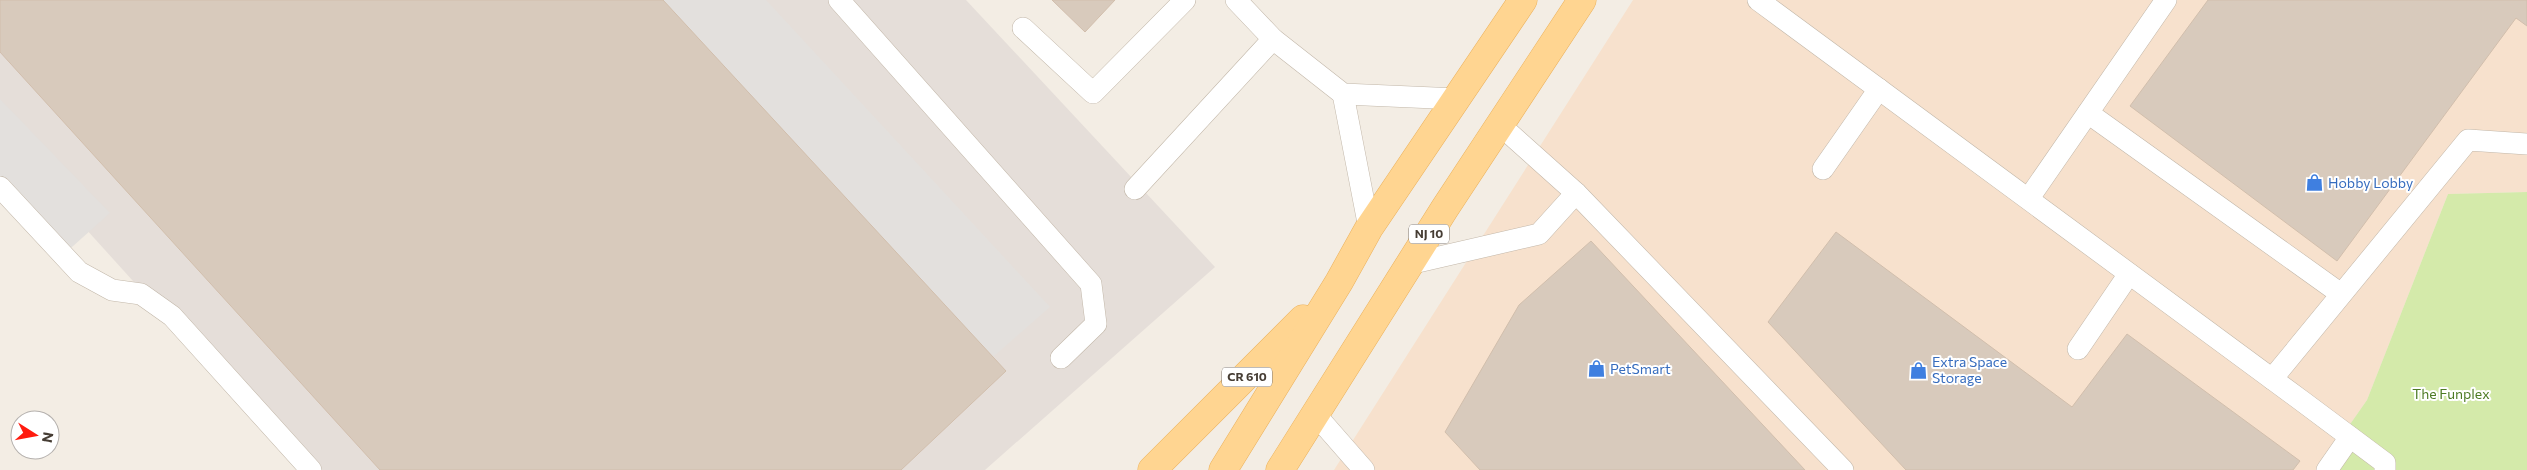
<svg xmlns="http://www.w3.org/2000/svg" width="2527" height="470" font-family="Commissioner,sans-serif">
<rect width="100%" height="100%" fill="#f3ede4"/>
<!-- commercial -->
<path fill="#f7e1cd" d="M1633,0H2527V192L2448,194L2367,400L2318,470H1334Z"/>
<!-- industrial -->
<path fill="#e5ded9" d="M0,0H966L1215,267L985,470H304L0,134Z"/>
<!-- green -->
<path fill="#d4eaaa" d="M2527,192V470H2318L2367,400L2448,194Z"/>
<!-- parking -->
<g fill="#e3e0dd">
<path d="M663,0H766L1050,307L993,357Z"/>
<path d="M0,99L110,213L63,255L0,194Z"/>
</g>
<!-- building -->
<g fill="#d8cabc" stroke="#d1beac">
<path d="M0,0H663L1006,371L901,470H380L0,52Z"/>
<path d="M1052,0H1115L1085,32Z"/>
<path d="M2208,0H2527V26L2516,18L2337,261L2130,106Z"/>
<path d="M1836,232L2072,407L2127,334L2300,461L2293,470H1906L1768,322Z"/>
<path d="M1591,241L1805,470H1480L1445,432L1519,305Z"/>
</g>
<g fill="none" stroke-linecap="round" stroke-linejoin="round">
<defs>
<g id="service">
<path d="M839,0L1091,284L1096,324L1061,358"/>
<path d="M1236,0L1273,39L1343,94L1458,99"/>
<path d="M1758,0L2302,401L2385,463V470"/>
<path d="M1023,28L1093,93L1185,0"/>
<path d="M1343,94L1369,228"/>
<path d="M2088,113L2341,294"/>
<path d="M1500,125L1576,193L1843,470"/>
<path d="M1823,169L1879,89"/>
<path d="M0,187L79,272L112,290L141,294L172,316L311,470"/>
<path d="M1135,189L1273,39"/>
<path d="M2029,198L2166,0"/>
<path d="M1409,264L1539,234L1576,193"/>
<path d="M2078,349L2129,274"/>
<path d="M2272,379L2468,140L2527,144"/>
<path d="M1315,414L1364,470"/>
<path d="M2327,470L2350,437"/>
</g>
<g id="primary">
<path d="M1152,470L1303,319"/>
<path d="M1223,470L1339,282L1369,228L1523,0"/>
<path d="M1280,470L1445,208L1582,0"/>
</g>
</defs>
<!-- service casing -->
<use href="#service" stroke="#c2b7a9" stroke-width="22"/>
<!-- primary casing -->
<use href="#primary" stroke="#ebb15b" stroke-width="29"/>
<!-- service -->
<use href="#service" stroke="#fff" stroke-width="21"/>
<!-- primary -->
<use href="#primary" stroke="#ffd591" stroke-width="28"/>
</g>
<!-- icons -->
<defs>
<symbol id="shop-bare" viewBox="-9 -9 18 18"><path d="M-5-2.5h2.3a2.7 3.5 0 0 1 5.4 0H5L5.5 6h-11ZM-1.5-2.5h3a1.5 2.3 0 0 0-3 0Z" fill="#3f7fe0" stroke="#fff" stroke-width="2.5" paint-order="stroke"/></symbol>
</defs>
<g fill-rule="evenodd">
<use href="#shop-bare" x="2302" y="170" width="25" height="25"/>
<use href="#shop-bare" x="1584" y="356" width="25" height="25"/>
<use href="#shop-bare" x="1906" y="358" width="25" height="25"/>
</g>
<g text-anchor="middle" stroke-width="4" stroke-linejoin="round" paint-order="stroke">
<!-- shield labels -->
<g fill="#fff" stroke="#7e7771" stroke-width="1">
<rect x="1409" y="224.5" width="40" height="19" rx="4"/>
<rect x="1222" y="367.5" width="50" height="19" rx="4"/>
</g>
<g font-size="12" font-weight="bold" fill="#463d34">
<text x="1429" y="238">NJ 10</text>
<text x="1247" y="381">CR 610</text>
</g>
<!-- shop labels -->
<g font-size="14" fill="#366cbe" stroke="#fff" text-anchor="start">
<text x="2328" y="188">Hobby Lobby</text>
<text x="1932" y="367">Extra Space<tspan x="1932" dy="16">Storage</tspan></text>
<text x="1610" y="374">PetSmart</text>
</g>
<!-- park labels -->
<g font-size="14" fill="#4d7b24" stroke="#fff">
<text x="2451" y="399">The Funplex</text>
</g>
</g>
<!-- north arrow -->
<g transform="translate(35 435) rotate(101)"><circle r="24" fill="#ffffff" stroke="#b5b1ae"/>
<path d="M0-4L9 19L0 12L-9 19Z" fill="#ff1b0f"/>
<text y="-8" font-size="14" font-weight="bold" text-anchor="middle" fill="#463d34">N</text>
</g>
</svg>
